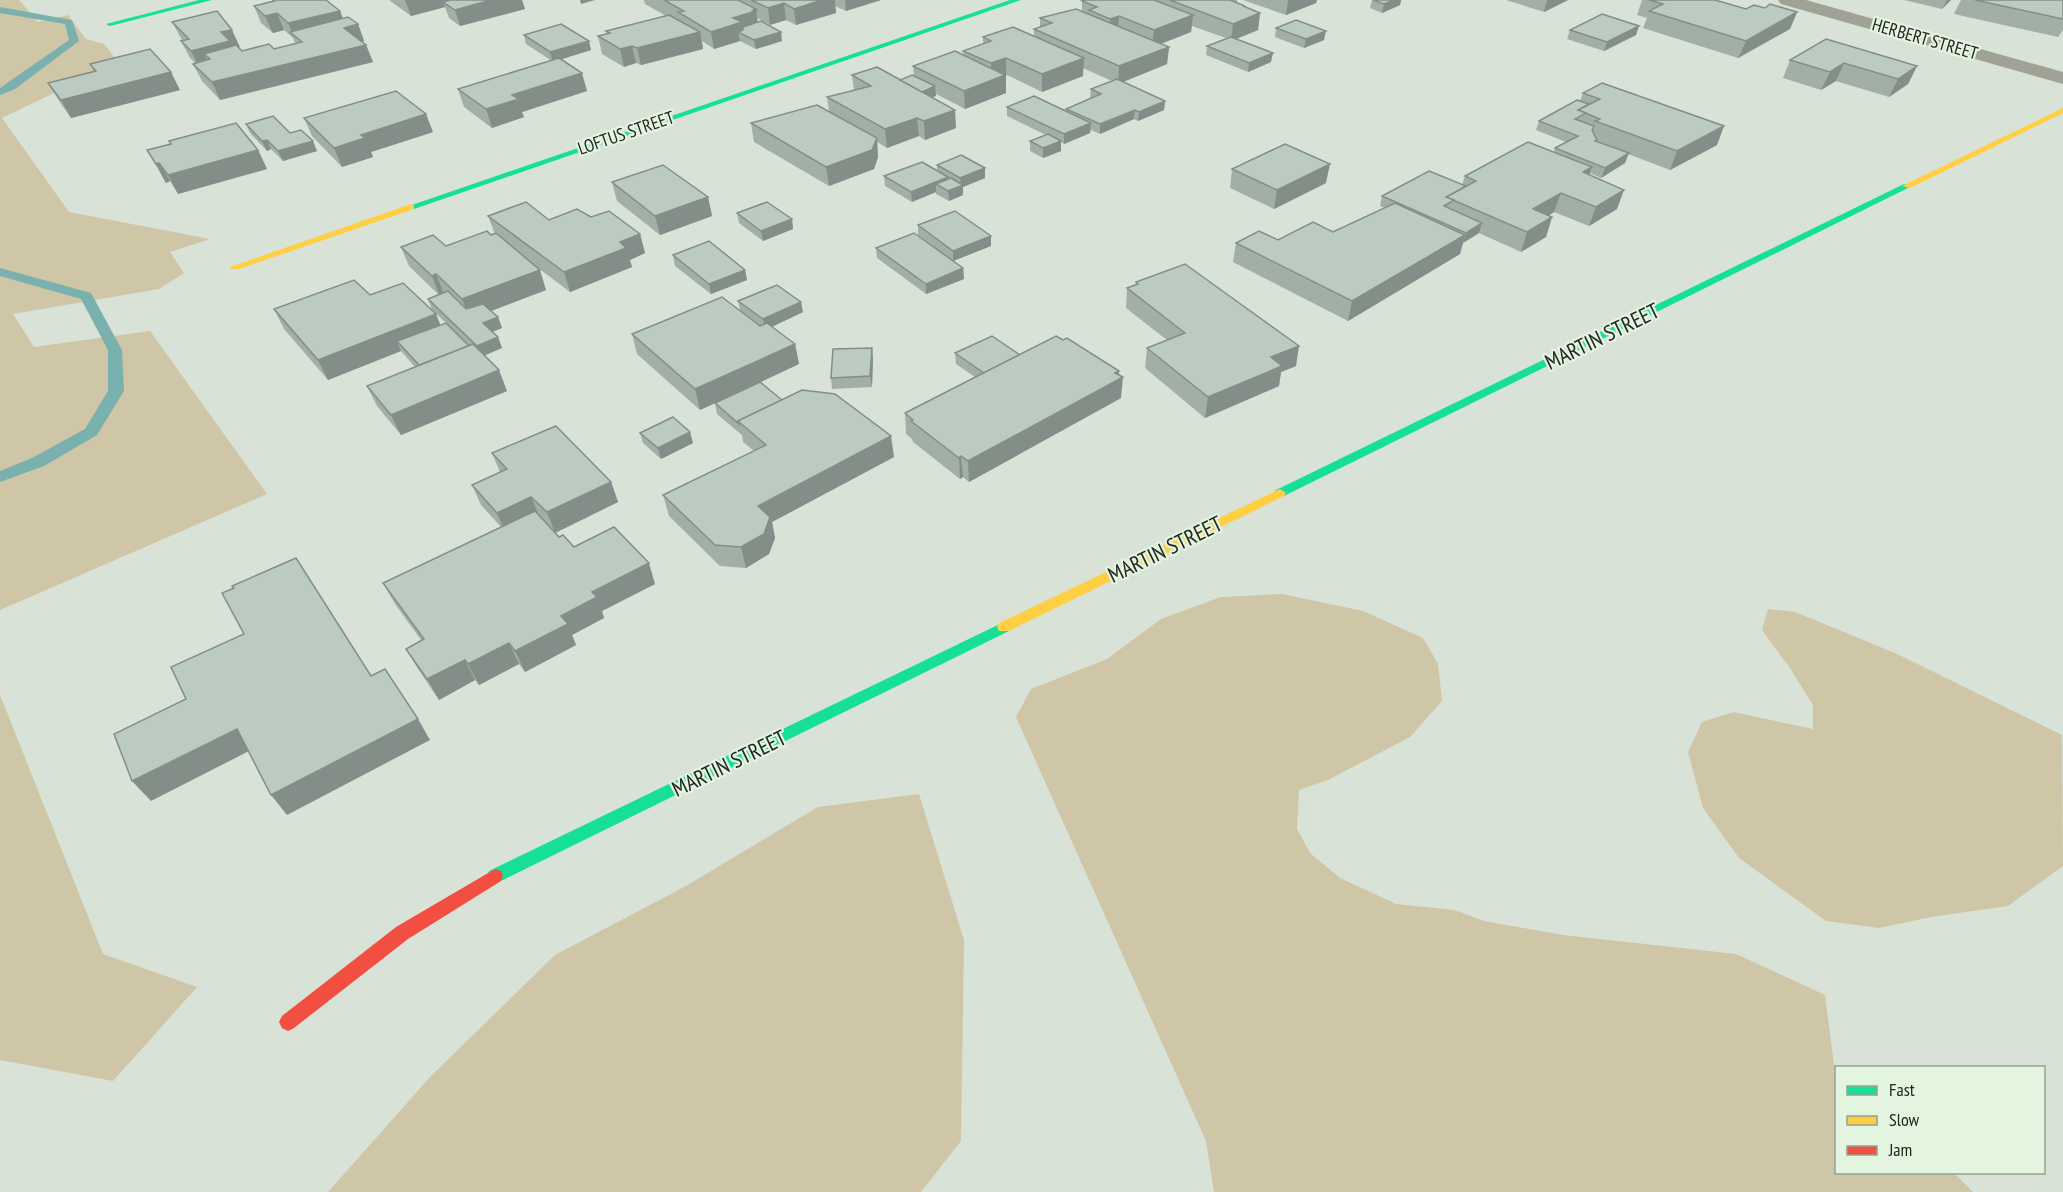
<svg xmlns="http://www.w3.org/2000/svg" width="2063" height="1192" font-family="'PT Sans Narrow',sans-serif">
<rect width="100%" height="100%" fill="#d9e2d7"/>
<!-- green -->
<g fill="#cfc5a7">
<path d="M0,0H19L38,22L68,15L86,39L104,44L118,62L2,118L69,212L210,239L170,252L184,273L159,289L13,314L34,347L150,331L267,494L0,610Z"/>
<path d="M1282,594L1363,611L1423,638L1438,664L1442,701L1410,737L1328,780L1299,790L1297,829L1310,853L1340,878L1396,904L1454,910L1484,921L1563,935L1736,954L1825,995L1834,1065L1838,1067L1836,1172L1954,1173L1973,1192H1214L1206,1141L1016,717L1031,689L1107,659L1161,619L1221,597Z"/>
<path d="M1768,609L1795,612L1895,653L2062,735L2063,866L2008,906L1931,917L1879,928L1826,921L1739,858L1703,808L1688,752L1702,722L1734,712L1813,729V705L1790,668L1762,630Z"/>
<path d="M0,695L103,954L197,987L113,1081L0,1060Z"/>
<path d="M919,794L964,940L961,1141L921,1192H328L431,1076L555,955L686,886L818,807Z"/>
</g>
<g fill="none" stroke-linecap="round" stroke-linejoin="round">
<!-- stream -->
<g fill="#7ab0ae" fill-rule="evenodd">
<path d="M0,7L72,20L79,41L15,89L0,95V88L69,40L65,24L0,13Z"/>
<path d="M0,268L91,293L122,350L124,391L97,435L44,466L0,482V471L32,458L85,429L108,391V350L81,299L0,276Z"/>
</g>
<!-- street -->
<path fill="#9fa295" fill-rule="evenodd" d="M1778,0H1806L2063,72V84L1781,4Z"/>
<!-- fast -->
<g fill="#16e098" fill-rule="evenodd">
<path d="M199,0H212L110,26L106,24Z"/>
<path d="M1010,0H1021L414,209L406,207Z"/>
<path d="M1904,184L1912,186L1284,496H1276L1274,493L1276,490Z"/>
<path d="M1004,622L1009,623L1011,627L1009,631L501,881L495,883L489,881L487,876L489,871Z"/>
</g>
<!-- slow -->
<g fill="#ffcf43" fill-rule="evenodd">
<path d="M2063,108V113L1910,188L1902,186Z"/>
<path d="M411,204L414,205V209L239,269H231L230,267Z"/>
<path d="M1280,489L1286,493L1284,496L1009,631H999L997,627L999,623Z"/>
</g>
<!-- jam -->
<path fill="#f24e42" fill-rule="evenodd" d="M495,869L501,871L503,876L501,881L408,939L294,1028L288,1031L282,1028L279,1022L282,1016L396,927Z"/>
</g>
<!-- wall -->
<g fill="#a1afa7">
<path d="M272,0H326L340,11L343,18L358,24L364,41L362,42L366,45L373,62L220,100L202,81L193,64L195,63L190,58L181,41L182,40L172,22L240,47H238L242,51L274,49L295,43L293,38L284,30L273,33L261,23L254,6L273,2Z"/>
<path d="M389,0H522L525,9L460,26L449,18L445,7L411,16Z"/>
<path d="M644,0H881L846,11L835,6L836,13L796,25L786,20L770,25L757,18L758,22L782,41L756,49L740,41L714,49L702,41L703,49L641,65L636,63L624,67L602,54L598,36L607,34L606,31L666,16L645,4Z"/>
<path d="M1086,0H1237V3L1245,6V7L1260,13L1258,30L1236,39L1271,62L1248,72L1206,55L1207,46L1226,38L1192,26L1191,32L1161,44L1169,47L1167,64L1123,82L1165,101L1164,110L1138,121L1134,119L1100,134L1091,130L1090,133L1064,144L1061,142V151L1043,158L1030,151V141L1046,135L1007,116V107L1066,111V109L1090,98L1091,89L1112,81L1083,68V76L1042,92L1007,75L1005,76L1006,93L965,109L936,94V96L932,97L956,128L925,140L919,136L887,148L877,142L878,157L874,169L829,186L754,142L751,123L829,111L827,97L854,90L852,75L900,80L914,76L913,66L964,56L963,51L983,44V37L1034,36V29L1040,27V18L1082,11V1Z"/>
<path d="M1243,0H1317L1316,3L1286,15Z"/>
<path d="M1372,0H1401L1400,5L1382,13L1370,8Z"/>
<path d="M1506,0H1568L1544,12Z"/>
<path d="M1642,0H1715L1746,9L1765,8L1797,12L1790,29L1738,58L1643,28L1647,18L1637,15Z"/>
<path d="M1904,0H1951L1942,9Z"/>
<path d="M1961,0H2063V30L2058,37L1954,14Z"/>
<path d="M1276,28L1324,40L1304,48L1275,37Z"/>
<path d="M1570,30L1636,35L1604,51L1567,39Z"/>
<path d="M524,35L591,50L560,59L587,91L522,112L524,117L492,128L464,107L458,89L552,61L526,44Z"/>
<path d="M1790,60L1917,66L1908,84L1889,97L1836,81L1821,90L1783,78Z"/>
<path d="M90,64L180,90L71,118L59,101L48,83L94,72Z"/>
<path d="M1602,83L1717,145L1670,170L1628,154L1625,163L1601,178L1590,173L1589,175L1617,209L1589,226L1554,212L1548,216L1552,217L1546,237L1521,252L1479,233L1463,243L1460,254L1348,321L1233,262L1236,243L1278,240L1333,232L1385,208L1380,206L1382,196L1462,185L1465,176L1554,152L1555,148L1566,142L1536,130L1539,121L1580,101L1583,93Z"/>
<path d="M304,118L433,132L371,152L373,157L342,167L312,136Z"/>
<path d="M246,124L290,133L317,151L283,161L271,149L267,151L250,133Z"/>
<path d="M147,150H258L267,169L178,194L170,181L166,183Z"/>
<path d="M937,165L985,168V178L963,187V195L949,201L936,194V192L912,202L885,186L884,176L937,170Z"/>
<path d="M1232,169L1326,183L1274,209L1230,188Z"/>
<path d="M612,182L708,197L712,216L660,235L617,201Z"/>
<path d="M737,213L792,219L793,229L763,241L739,223Z"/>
<path d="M488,216L549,220L591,217L640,234L645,253L630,260L632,267L570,292L533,264L546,290L491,311L498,317L502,328L492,332L498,337L502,348L484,355L507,391L401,435L377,406L367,386L415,367L401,351L328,380L284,329L274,309L370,295L436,314L440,325L446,323L432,310L428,299L439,295L409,266L401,247L446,246L491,235L495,234Z"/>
<path d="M918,225L991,236V246L953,261L918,235Z"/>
<path d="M876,248L963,268L964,279L926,294L877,258Z"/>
<path d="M673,255L745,270L747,280L711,294L675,266Z"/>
<path d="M1136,282L1296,366L1281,372L1279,386L1205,418L1145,368L1147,348L1167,340L1126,308L1127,288L1135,285Z"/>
<path d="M738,301L803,312L772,327L795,344L799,364L761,382L782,400L894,457L772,522L775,538L769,554L746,568L720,566L669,516L663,495L754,451L743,442L742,435L717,414L715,403L731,396L700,410L637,354L632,334L740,310Z"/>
<path d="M1063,340L1119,371L1121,398L969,482L963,477L960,479L913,442L912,439L906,434L905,413L975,377L956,364L955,353L1020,355Z"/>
<path d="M873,358L872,387L832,389L831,378Z"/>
<path d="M640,433L693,443L661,459L643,443Z"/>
<path d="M492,453L611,482L618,502L555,533L559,537L574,547L655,584L602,611L604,618L572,635L576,645L525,672L519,664L479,685L475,680L439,700L418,669L406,649L421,640L395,604L383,583L501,527L481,505L472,485L500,472Z"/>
</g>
<!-- shaded-wall -->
<g fill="#838e88">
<path d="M405,0H459L443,2L445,7L411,16Z"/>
<path d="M491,0H522L525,9L460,26L455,10Z"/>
<path d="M580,0H595L581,4Z"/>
<path d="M822,0H835L836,13L796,25L794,9Z"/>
<path d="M845,0H881L846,11Z"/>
<path d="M1288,0H1317L1316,3L1286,15Z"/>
<path d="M1394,0H1401L1400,5L1382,13L1384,4Z"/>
<path d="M1547,0H1568L1544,12Z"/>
<path d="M1947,0H1951L1942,9Z"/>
<path d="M784,3L786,20L770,25L768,8Z"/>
<path d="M1243,6H1245L1243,20L1260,13L1258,30L1231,41L1233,24Z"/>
<path d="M756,9L758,26L738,32L740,41L714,49L711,32L733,18Z"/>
<path d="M340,11L346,27L358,24L364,41L351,45L293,34L288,23Z"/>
<path d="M1797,12L1790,29L1738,58L1746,41Z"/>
<path d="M277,13L284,30L273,33L265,16Z"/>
<path d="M1193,15L1191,32L1152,47L1154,30Z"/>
<path d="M1119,16L1118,33L1110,36V19Z"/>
<path d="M1639,26L1636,35L1604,51L1607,42Z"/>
<path d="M232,30L240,47L204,54L210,66L200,69L191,51L221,32Z"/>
<path d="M1326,31L1324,40L1304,48L1306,39Z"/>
<path d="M700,32L703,49L641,65L637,48Z"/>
<path d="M781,32L782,41L756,49L754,40Z"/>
<path d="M589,41L591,50L553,62L550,52Z"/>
<path d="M366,45L373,62L220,100L212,82Z"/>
<path d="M632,46L636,63L624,67L620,49Z"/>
<path d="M1169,47L1167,64L1118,84L1119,66Z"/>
<path d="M1273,53L1271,62L1248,72L1249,63Z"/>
<path d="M1006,58V93L965,109L964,91L991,80V63Z"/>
<path d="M1084,58L1083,76L1042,92V74Z"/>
<path d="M1844,63L1836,81L1821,90L1830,72Z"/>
<path d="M1917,66L1908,84L1889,97L1898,79Z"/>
<path d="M171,72L180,90L71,118L61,100Z"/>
<path d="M582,73L587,91L522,112L524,117L492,128L486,109L512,95Z"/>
<path d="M935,86L936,96L918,103L917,93Z"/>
<path d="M1165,101L1164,110L1138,121L1139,112Z"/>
<path d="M955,110L956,128L925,140L924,121Z"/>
<path d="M1135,110L1134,119L1100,134V124Z"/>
<path d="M426,114L433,132L371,152L373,157L342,167L334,148L361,135Z"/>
<path d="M917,118L919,136L887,148L885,129Z"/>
<path d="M1091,123L1090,133L1064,144V134Z"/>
<path d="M1724,126L1717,145L1670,170L1677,151Z"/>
<path d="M877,138L878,157L874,169L829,186L826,167Z"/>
<path d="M267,140L271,149L267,151L262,141Z"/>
<path d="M313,141L317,151L283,161L278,151Z"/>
<path d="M1061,141V151L1043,158V148Z"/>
<path d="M258,150L267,169L178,194L168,175Z"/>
<path d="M1629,153L1625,163L1601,178L1605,168Z"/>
<path d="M159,163L170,181L166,183L156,164Z"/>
<path d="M1330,164L1326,183L1274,209L1277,190Z"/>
<path d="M1592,167L1585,185L1583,172Z"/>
<path d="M985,168V178L963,187V195L949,201L948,191L961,186L960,178Z"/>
<path d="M948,177L949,187L936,184V192L912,202L911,192Z"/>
<path d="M1624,190L1617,209L1589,226L1596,207Z"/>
<path d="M1561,193L1554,212L1527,229L1533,209Z"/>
<path d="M708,197L712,216L660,235L655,216Z"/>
<path d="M1552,217L1546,237L1521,252L1527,232Z"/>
<path d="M792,219L793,229L763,241L761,231Z"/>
<path d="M1482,223L1479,233L1463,243L1466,233Z"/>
<path d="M640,234L645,253L630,260L632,267L570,292L564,272L620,242Z"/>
<path d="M1465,235L1460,254L1348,321L1352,301Z"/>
<path d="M991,236V246L953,261V251Z"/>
<path d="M963,268L964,279L926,294V284Z"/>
<path d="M540,270L546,290L470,319L462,299Z"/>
<path d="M745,270L747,280L711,294L709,284Z"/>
<path d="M436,274L444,294L440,296L432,276Z"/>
<path d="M801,302L803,312L765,330L763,319Z"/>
<path d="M436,314L444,334L397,341L401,351L328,380L318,360Z"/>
<path d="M498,317L502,328L487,334L483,323Z"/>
<path d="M498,337L502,348L481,357L477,346Z"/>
<path d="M795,344L799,364L700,410L695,389Z"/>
<path d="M1299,346L1296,366L1281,372L1279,386L1205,418L1208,397L1271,357Z"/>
<path d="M872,348L873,358L872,387L870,376Z"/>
<path d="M499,370L507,391L401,435L391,415Z"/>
<path d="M1119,371V380L1123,377L1121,398L969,482L968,461Z"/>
<path d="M690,432L693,443L661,459L658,448Z"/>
<path d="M891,436L894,457L772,522L775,538L769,554L746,568L741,547L758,506Z"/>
<path d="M961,456L963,477L960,479L959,458Z"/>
<path d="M611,482L618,502L555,533L547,512Z"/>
<path d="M531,497L540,518L506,534L497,513Z"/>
<path d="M649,563L655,584L602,611L604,618L572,635L576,645L525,672L515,651L592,592Z"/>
<path d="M509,643L519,664L479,685L468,664Z"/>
<path d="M465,660L475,680L439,700L427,679Z"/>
<path d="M418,719L430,740L287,815L271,795Z"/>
<path d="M237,729L253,749L151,801L132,781Z"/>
</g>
<!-- building -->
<g fill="#bbcbc2" stroke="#838e88" stroke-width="1.5">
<path d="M273,0H326L340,11L288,23L277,13L265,16L254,6L274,1Z"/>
<path d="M451,0H491L455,10L443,2Z"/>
<path d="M664,0H738L756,9L753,10L756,11L733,18L742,22L711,32L678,12L684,11Z"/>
<path d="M751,0H822L794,9L784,3L768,8Z"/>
<path d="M1086,0H1154L1193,15L1154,30L1119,16L1110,19L1089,10L1097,7L1082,1Z"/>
<path d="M1170,0H1230L1245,6H1243L1260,13L1233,24Z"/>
<path d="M1373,0H1394L1384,4Z"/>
<path d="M1649,0H1715L1746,9L1754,5L1765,8L1770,4L1797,12L1746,41L1649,11L1663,4Z"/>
<path d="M1975,0H2063V19Z"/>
<path d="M1076,9L1169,47L1119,66L1034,29L1052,23L1040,18Z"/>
<path d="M217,11L232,30L221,32L230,41L191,51L181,41L189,39L172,22Z"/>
<path d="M1602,14L1639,26L1607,42L1570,30Z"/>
<path d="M669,15L700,32L637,48L632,46L620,49L598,36L610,33L606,31Z"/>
<path d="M348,17L358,24L344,28L366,45L212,82L193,64L210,59L204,54L236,45L242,51L269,44L274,49L302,42L290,32Z"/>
<path d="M1296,20L1326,31L1306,39L1276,28Z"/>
<path d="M761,21L781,32L754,40L738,32L743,30V27Z"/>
<path d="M561,24L589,41L550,52L524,35Z"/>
<path d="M1013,27L1084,58L1042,74L1006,58L991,63L963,51L991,41L983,37Z"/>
<path d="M1231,37L1273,53L1249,63L1207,46Z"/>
<path d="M1826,39L1917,66L1898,79L1844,63L1830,72L1790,60Z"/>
<path d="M150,49L171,72L61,100L48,83L96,71L90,64Z"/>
<path d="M955,51L1005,75L964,91L913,66Z"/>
<path d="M559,58L582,73L512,95L519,99L486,109L458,89Z"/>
<path d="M877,67L955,110L924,121L917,118L885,129L827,97L871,86L852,75Z"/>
<path d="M912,75L935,86L922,92L900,80Z"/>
<path d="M1117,79L1165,101L1139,112L1135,110L1100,124L1066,109L1101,94L1091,89Z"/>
<path d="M1602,83L1724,126L1677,151L1595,121L1600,119L1578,110L1600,99L1583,93Z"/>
<path d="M396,91L426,114L361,135L365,138L334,148L304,118Z"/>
<path d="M1034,96L1091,123L1064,134L1007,107Z"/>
<path d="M1577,100L1589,104L1578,110L1586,113L1575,119L1594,126L1592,130L1597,140L1595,141L1629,153L1605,168L1555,148L1578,136L1539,121Z"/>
<path d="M817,105L877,138L872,150L826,167L751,123Z"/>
<path d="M273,116L290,133L301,130L313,141L278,151L267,140L262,141L246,124Z"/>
<path d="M236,123L258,150L168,175L159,163L156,164L147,150L171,144L169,141Z"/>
<path d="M1048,134L1061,141L1043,148L1030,141Z"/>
<path d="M1528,142L1592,167L1583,172L1624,190L1596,207L1561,193L1533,209L1552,217L1527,232L1446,197L1476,181L1465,176Z"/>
<path d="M1285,144L1330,164L1277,190L1232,169Z"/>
<path d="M961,155L985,168L960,178L937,165Z"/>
<path d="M922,162L948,177L911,192L884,176Z"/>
<path d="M663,165L708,197L655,216L612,182Z"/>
<path d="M1429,171L1466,186L1446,197L1454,200L1444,206L1482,223L1466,233L1382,196Z"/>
<path d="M951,178L963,185L948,191L936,184Z"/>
<path d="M526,202L549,220L577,209L591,217L609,211L640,234L620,242L626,248L564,272L488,216Z"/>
<path d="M767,202L792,219L761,231L737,213Z"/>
<path d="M1395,203L1465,235L1352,301L1236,243L1259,231L1278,240L1313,222L1333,232Z"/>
<path d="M955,211L991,236L953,251L918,225Z"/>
<path d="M487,231L491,235L496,233L540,270L462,299L436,274L432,276L401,247L433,235L446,246Z"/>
<path d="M914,233L963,268L926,284L876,248Z"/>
<path d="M709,241L745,270L709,284L673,255Z"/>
<path d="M1185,264L1299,346L1271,357L1282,366L1208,397L1147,348L1185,333L1127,288L1138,284L1136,282Z"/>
<path d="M354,280L370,295L403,283L436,314L318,360L274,309Z"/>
<path d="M777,285L801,302L763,319L738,301Z"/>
<path d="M448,291L466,309L483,304L498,317L483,323L498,337L477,346L428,299Z"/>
<path d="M722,297L760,326L767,323L795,344L695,389L632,334Z"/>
<path d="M446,323L469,346L419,365L397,341Z"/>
<path d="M992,336L1020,355L984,373L955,353Z"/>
<path d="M1056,336L1063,340L1067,338L1119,371L1115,373L1123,377L968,461L961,456L959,458L911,421L913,420L905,413Z"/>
<path d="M473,344L499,370L391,415L367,386Z"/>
<path d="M872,348L870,376L831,378L833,349Z"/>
<path d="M760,382L782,400L738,421L739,424L715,403Z"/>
<path d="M802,390L835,394L891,436L758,506L770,517L764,534L741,547L715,545L663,495L766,445L738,421Z"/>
<path d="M673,417L690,432L658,448L640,433Z"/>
<path d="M556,426L611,482L547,512L531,497L497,513L472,485L507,469L492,453Z"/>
<path d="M535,511L559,537L563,535L574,547L614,527L649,563L592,592L597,597L561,616L568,624L515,651L509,643L468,664L465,660L427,679L406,649L424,639L383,583Z"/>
<path d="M296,558L371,676L385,669L418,719L271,795L237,729L132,781L114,734L186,699L171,667L244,634L222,593L234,588L232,586Z"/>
</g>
<g text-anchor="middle" stroke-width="4.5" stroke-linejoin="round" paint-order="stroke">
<!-- far-street labels -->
<g font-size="18" fill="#212720" stroke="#e3f4df">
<text transform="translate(1925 39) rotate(16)" y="6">HERBERT STREET</text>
<text transform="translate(626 133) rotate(-19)" y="6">LOFTUS STREET</text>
</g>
<!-- street labels -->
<g font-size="22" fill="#212720" stroke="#e3f4df">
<text transform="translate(1602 336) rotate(-26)" y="8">MARTIN STREET</text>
<text transform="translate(1165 549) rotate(-26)" y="8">MARTIN STREET</text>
<text transform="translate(729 763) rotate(-26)" y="8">MARTIN STREET</text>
</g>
</g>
<!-- legend -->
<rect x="1835" y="1066" width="210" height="108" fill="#e3f4df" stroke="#95a293" stroke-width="1.5"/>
<rect x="1847" y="1086" width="30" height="9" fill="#16e098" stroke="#95a293" stroke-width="1.5"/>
<text x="1889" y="1096" font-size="18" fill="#212720">Fast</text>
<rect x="1847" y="1116" width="30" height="9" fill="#ffcf43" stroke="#95a293" stroke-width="1.5"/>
<text x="1889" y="1126" font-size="18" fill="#212720">Slow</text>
<rect x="1847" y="1146" width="30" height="9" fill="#f24e42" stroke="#95a293" stroke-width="1.5"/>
<text x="1889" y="1156" font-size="18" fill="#212720">Jam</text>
</svg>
